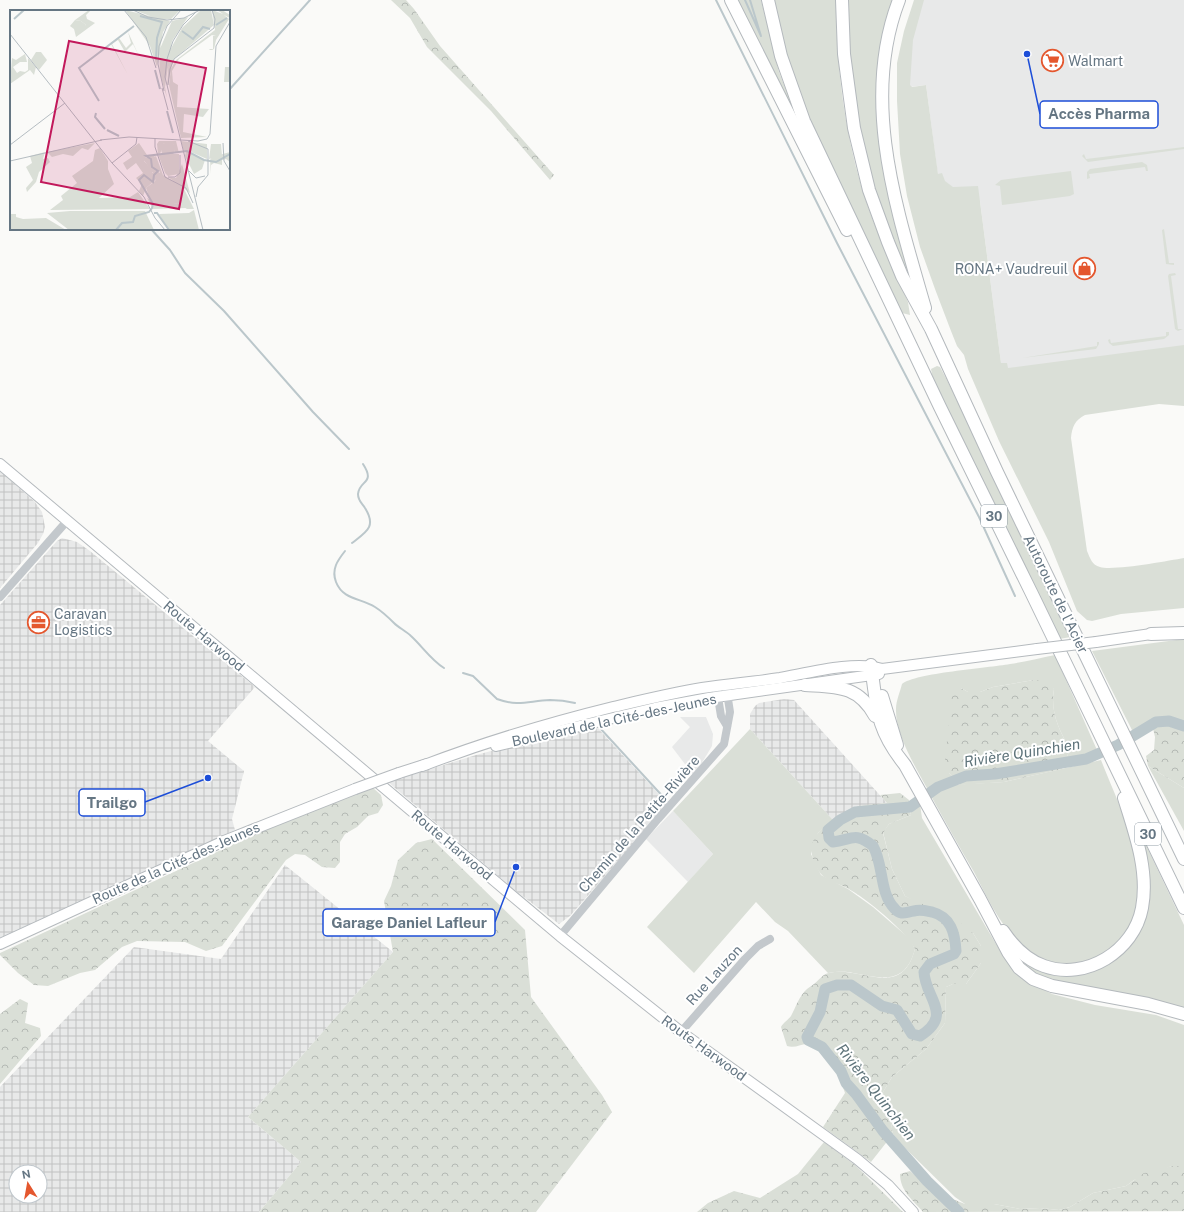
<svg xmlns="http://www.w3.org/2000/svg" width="1184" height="1212" font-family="'Public Sans',sans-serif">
<defs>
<pattern id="industrial-grid" width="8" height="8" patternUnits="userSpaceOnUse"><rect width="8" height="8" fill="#e8e9e9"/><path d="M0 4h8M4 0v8" fill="none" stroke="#c0c1c2"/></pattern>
<pattern id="forest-crowns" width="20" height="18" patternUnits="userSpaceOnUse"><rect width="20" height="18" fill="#dadfd7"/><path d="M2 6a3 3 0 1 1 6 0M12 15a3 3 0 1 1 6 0" fill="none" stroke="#b4b9b4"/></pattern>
</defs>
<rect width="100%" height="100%" fill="#fafaf8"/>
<!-- built -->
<g fill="#e8e9e9">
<path d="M919,0H1184V349L1002,371L980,201L942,206L926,85L902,88Z"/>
<path d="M680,717H706L713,734L712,746L694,776L672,747L690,727Z"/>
<path d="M673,811L713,854L688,882L646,839Z"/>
</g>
<!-- industrial -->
<g fill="url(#industrial-grid)" fill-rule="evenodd">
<path d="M0,471L35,502L42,512L45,527L43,534L38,543L0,588Z"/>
<path d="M62,538L77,542L90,551L255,687L208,741L244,771L232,819L235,830L0,938V605L57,541Z"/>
<path d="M784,699L794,700L887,803L855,807L833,820L750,729V714L755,706L759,703Z"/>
<path d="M594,724L668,804L570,916L559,924L516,891L388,782L476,755Z"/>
<path d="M285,865L393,952L248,1117L301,1162L259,1212H0V1087L134,947L221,959ZM16,1172H40V1196H16Z"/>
</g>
<!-- green -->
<g fill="#dadfd7">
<path d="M735,0H761L779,72L803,134Z"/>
<path d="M773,0H836C836,64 844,128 862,189C874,228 892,264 908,302L910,315L902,313L898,305L813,128L787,60Z"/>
<path d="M847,0H894L879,81L911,274L909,275C876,207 857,133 849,58C847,39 848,19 847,0Z"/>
<path d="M914,0H924L913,40L910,85L912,87L926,85L938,174L942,173L945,181L953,187L978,186L1001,363H1007L1008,368L1184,345V406L1159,404L1085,415C1075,420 1072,427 1071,438L1087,551C1090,558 1092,565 1100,567C1113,571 1167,561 1184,558V608L1121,614L1092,621L1087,620L1077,611L1049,542L999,441L968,369L964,355L957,346L951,331L935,289L920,247L907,196L900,154L897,101V63L904,31Z"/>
<path d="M1184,147V149L1088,162L1082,156L1084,154L1086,159Z"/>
<path d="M1142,162L1147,165L1148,171H1146L1145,167L1089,174L1090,178L1087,179V172L1090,169Z"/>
<path d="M1071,171L1074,194L1070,196L1002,205L1000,186L995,185L1001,180Z"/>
<path d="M1164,229L1169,263H1174V265L1166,264L1162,230Z"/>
<path d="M1175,273L1176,275L1171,276L1178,329H1183L1178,331L1175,329L1168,276L1169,274Z"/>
<path d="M1166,332H1169V335L1164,339L1113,346L1109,343L1108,340L1110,339L1111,343L1166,336Z"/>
<path d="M1097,342H1099V344L1096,349L1022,358L1097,346Z"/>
<path d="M937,366L940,367L948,382L1071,637L1059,639L933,379L931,369Z"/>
<path d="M1184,639V721C1161,718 1151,717 1134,734L1092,651Z"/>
<path d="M1055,655L1097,750L1088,755L1066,759L1070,749C1059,730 1050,712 1054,689L1034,680L993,687L980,692H968L961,688L949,773L954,778L928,790C916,768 895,734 896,709C896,701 900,692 902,684C915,673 988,668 1010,664C1025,662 1040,658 1055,655Z"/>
<path d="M750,729L833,820L818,833L811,854L821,875L848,889L873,907L910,939L915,949C905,986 882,978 853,973C845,971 836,972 828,973L788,931L775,922L756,902L694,973L647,927L713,854L673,811Z"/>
<path d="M1101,760C1120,809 1159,882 1126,933C1117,946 1104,957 1088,960C1081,962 1072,966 1065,966C1052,965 1038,959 1029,951C1002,931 989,901 974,872C959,847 945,821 931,796L940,788L949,785L1004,782Z"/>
<path d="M1148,766L1184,788V831Z"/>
<path d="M920,804L922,818L1003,956L1033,984L1052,994L1095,1005L1156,1015L1184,1025V1166H1172L1134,1180L1126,1186L1093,1193L1070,1207L1059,1210L1040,1208L1020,1209L994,1204H965L955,1197L900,1143L893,1134L890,1118L884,1105L883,1092L892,1077L926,1049L945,1023L946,987L953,984H966L981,963V946L973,933L905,896L892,869L883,832L889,824L911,815V810Z"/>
<path d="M1143,839L1184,925V1009L1053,982L1026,969L1014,951L1066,974L1135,937Z"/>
</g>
<!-- forest -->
<g fill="url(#forest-crowns)">
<path d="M391,0H406L414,9L440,46L554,175L550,180L491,111L427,47L410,18Z"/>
<path d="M1034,680L1046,681L1054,689C1050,712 1059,730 1070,749L1062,769L1004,782L960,785L949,773L945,760L952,692L961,688L968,692H980L993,687Z"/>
<path d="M1166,718L1184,721V788L1148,766L1146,756L1154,750L1155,737L1151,720Z"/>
<path d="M372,787L381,795L383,805L378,813L368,816L357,827L345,834L340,842V862L335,868L322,867L305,855L295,854L286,860L222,946L206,951L185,942L137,941L122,947L95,970L80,973L48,986L34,985L18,973L0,955V953L251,836Z"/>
<path d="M900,793L909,800L911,815L889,824L883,833L892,869L905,896L945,914L962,924L973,933L981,946V963L966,984H953L946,987L945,1023L926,1049L892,1077L883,1092L884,1105L890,1118L893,1134L871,1162L823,1127L845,1093L837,1071L812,1044C803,1042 796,1049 787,1046L781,1027C783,1023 788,1020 791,1016C796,1007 799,996 807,989C809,987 812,986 814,984C819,980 823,974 829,973C861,965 901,1001 915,949C906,931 866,898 847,888C839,884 827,881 821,874C810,860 807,843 821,830C831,822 844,810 856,807C866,804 877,804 887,803L880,795Z"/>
<path d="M432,839L525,930L531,997L602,1095L612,1112L536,1212H259L301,1162L248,1117L393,952L384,901L391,886L398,860L416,843Z"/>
<path d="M20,999L28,1003L25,1023L40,1028L41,1036L0,1084V1014Z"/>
<path d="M824,1142L855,1165L903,1212H697L708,1203L734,1191L760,1198L798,1174Z"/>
<path d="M1172,1166H1184V1211L923,1212C913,1200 900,1191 900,1174L910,1171L937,1193L965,1204H994L1020,1209L1040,1208L1059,1210L1070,1207L1093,1193L1126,1186L1144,1173Z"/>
</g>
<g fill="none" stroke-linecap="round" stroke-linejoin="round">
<!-- stream -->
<g stroke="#bbc7cb" stroke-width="2">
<path d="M716,0L837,243L979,517L1015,596"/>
<path d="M745,0L761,36L750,0"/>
<path d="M229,90L310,0"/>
<path d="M151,229L170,250L185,273L224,311L313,412L349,449"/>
<path d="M352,543C366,532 377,527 365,508C362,503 358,501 358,494C359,480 376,484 363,464"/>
<path d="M345,551C338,560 331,569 336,582C343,600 361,598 375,607C383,612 388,617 394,623C399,628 406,631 411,636C422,646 431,660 444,668"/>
<path d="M463,673L473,676L497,699C519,707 528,701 550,700C559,700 567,701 575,703"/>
<path d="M599,727L667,801"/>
</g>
<!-- river -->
<path stroke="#bbc7cb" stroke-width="11" d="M959,1212L927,1181L883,1131L856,1094L846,1083L841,1071L822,1047L808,1040L807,1037L820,1012L825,989L837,985H851L882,1006L897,1010L912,1034L920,1036C954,1015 925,998 924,972L930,964L954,954L956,951C955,933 951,917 932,912C927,911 920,909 914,911C906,912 901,916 895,909C879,893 884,865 873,846C855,831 851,840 833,842L829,838L828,830L840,820L855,812L910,807L938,787L966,776L995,774L1086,759L1118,745L1156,722L1169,721L1184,726"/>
<defs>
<g id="major">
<path d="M0,464L560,936L681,1032L857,1159L888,1185L913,1212"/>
<path d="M1096,642L1158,633"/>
<path d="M496,746L655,708L709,698L879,674"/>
<path d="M422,766C485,742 548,723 613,707C643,700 672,693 702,688C728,684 754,682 780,678C808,673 856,660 882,669L1037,649"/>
<path d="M399,773L427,764"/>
<path d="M0,944L224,841L355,789"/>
</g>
<g id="highway">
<path d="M731,0L847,230"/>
<path d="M768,0L781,56L804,121L940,407L1032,594L1184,908"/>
<path d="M842,0L844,54L854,128L869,190L888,242L902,276L931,329L997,472L1184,859"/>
<path d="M899,0C860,101 897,210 925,308"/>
<path d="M1151,634L1184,633"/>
<path d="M871,665C877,709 876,729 905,765L980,899L1008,952L1019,968L1033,979L1052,986L1148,1004L1184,1014"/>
<path d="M805,685C837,687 858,685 875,716"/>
<path d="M882,696L897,745"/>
<path d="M1003,931C1013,946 1027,960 1044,966C1086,981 1134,951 1142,908C1149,871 1135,833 1124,798"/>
</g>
</defs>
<!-- major casing -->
<use href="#major" stroke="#b5babe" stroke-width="12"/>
<!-- highway casing -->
<use href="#highway" stroke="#b4b9bd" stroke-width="14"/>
<!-- minor -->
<g stroke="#c3c8cc" stroke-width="8">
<path d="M0,597L67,521"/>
<path d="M717,691L721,716L727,726"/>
<path d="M560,936L658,819L724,744L730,712L726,686"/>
<path d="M681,1032L745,959L758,946L770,939"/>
</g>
<!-- major -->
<use href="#major" stroke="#fff" stroke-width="10"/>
<!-- highway -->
<use href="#highway" stroke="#fff" stroke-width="12"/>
<defs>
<g id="major-bridge">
<path d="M1037,649L1096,642"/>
<path d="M355,789L399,773"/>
</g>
</defs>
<!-- major-bridge casing -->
<use href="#major-bridge" stroke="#b5babe" stroke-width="12" stroke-linecap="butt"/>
<!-- major-bridge -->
<use href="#major-bridge" stroke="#fff" stroke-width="10"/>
</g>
<!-- icons -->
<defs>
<symbol id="supermarket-ring" viewBox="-11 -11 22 22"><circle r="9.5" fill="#fff" stroke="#e4572e" stroke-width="1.5"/><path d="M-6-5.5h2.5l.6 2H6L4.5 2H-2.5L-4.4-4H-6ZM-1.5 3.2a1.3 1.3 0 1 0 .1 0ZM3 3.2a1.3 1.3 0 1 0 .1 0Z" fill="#e4572e"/></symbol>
<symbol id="shop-ring" viewBox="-11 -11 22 22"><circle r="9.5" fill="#fff" stroke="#e4572e" stroke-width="1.5"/><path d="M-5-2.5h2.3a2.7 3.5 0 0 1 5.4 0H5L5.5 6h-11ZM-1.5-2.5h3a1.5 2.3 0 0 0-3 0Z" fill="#e4572e"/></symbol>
<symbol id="office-ring" viewBox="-11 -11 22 22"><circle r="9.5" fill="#fff" stroke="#e4572e" stroke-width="1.5"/><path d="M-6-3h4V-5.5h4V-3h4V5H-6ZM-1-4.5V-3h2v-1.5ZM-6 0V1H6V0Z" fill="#e4572e"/></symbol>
</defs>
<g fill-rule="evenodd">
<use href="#supermarket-ring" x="1040" y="48" width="25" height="25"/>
<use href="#shop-ring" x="1072" y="256" width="25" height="25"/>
<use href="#office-ring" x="26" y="610" width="25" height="25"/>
</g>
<g text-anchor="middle" stroke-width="4" stroke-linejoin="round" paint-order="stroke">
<!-- shield labels -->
<g fill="#fff" stroke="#939fa8" stroke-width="1">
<rect x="981" y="505" width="26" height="22" rx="3"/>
<rect x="1135" y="823" width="26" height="22" rx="3"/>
</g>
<g font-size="13" font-weight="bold" fill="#657683">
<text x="994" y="521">30</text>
<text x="1148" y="839">30</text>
</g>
<!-- poi labels -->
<g font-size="14" fill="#657683" stroke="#fff" text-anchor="start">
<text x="1068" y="66">Walmart</text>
<text x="1068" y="274" text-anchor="end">RONA+ Vaudreuil</text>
<text x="54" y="619">Caravan<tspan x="54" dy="16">Logistics</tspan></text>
</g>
<!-- street labels -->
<g font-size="14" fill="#657683" stroke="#fff">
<text transform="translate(1056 594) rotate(64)" y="5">Autoroute de l'Acier</text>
<text transform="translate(204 636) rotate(40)" y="5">Route Harwood</text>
<text transform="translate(614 720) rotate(-12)" y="5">Boulevard de la Cité-des-Jeunes</text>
<text transform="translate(639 824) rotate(-49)" y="5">Chemin de la Petite-Rivière</text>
<text transform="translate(452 845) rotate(40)" y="5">Route Harwood</text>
<text transform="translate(176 863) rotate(-24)" y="5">Route de la Cité-des-Jeunes</text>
<text transform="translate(714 975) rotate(-48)" y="5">Rue Lauzon</text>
<text transform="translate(704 1048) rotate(36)" y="5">Route Harwood</text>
</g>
<!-- water labels -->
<g font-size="15" font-style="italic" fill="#60757c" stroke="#fff">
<text transform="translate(1022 753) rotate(-9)" y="5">Rivière Quinchien</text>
<text transform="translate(876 1092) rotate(52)" y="5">Rivière Quinchien</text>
</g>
</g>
<!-- overview -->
<g transform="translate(10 10)">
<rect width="220" height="220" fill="#fafaf8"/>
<path d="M115,0L160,11L153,22L147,57L140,36ZM124,0H170L161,9H148ZM191,0H201L204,15L163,50L157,79L159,42L172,18ZM202,0L213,4L207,0H212L220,5V8L214,5L219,9L206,30L204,39L202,40H200L199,39H203V26H206L202,25L169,49L162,61L163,72L168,75L167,97L199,99L193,107L174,104L173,122L197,127L171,128L159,75L161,59L166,50L205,20ZM178,7L162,31L155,77L157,88L150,64L149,41L162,11ZM65,10L71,11L76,15L66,27L64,19L60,16ZM26,42H31L37,50L29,60L21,50ZM215,57H220V72H214ZM149,131H166L169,143H165L163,134L154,133L150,144H169V164L158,166L155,163L148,144L147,134ZM171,131L197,134V149L181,142H174ZM129,133L137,145L134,151L143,161L141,165L133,163L126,153L117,160L113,153L122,147L118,141ZM201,134H211L212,146L199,149ZM146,146L153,165L173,177L184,199H177L168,193L154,196L143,193L140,189L136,178L145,171L150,162L143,156L142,148ZM172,154L180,183L158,167L166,168ZM184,200L189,220H158L149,204L179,203Z" fill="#dadfd7"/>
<path d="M79,0H81L76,5L77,9L85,13L66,27L72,17L76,15L71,11L65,10ZM118,22L129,46L123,34L115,42L108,30L102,34L118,65L101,34L109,28L116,38L121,33ZM15,44L17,52H10L3,57L7,63L10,61L15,62L18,60V48L26,57L24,65L20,60L0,74L2,48L6,50ZM151 139a7 7 0 1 1 14 0a7 7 0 1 1-14 0ZM85,133L78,140L72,138L63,146L53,144L42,147L37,142ZM90,138L98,151V159L104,174L89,188L120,187L128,182L140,199L40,200L53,190L51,186L67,173L62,166L83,151L85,140ZM176,141L195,150L192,159L184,164L175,146ZM35,142L33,149L38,148L40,152L29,162L26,172L17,182L16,178L23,170L16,157L22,153L20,146ZM220,142V152L216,149L212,150V155L204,153L201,155V164L200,150L202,147ZM145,144L143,154L151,165L136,178L133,186L129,181L132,174L126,168L133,163H143L133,149ZM137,188L150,195L168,193L177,198L143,199ZM60,201H135L144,220H59L37,203ZM0,204H6V207L13,209L36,208L56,220H0Z" fill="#dadfd7"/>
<path fill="none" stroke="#bbc7cb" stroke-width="2" d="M130,6L152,12L147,28L146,50M4,9L14,0M206,15L217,8M172,21L183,29L193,17L200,19M145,60L150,79M89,91L69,58L124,16M157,101L163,123M86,103L85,107L95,119M97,120L109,126M144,203H147L159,220M106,220L112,213L123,212L125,206L139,202L142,198L143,194L129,170L134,165L143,172L144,165L148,161L142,157L141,149L136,146L177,141L194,150L206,152L220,144"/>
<path fill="none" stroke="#b5bdc2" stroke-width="1" d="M114,0L136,27L146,58M123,0L138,7L157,10L174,8L190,0M186,2L173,15L163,31L157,49L155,67L193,220M0,24L102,153L134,187L145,208L155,220M158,75L160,59L164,49L204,18L205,9L202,0M152,78L158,100M154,81L148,54L149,36L157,16L171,0M145,128V137L155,167L176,178L183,193M90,130L119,127L188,131L197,129L200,124L206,36L220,12M178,131L198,139V165L188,177L186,187M213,133L214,151L220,161M0,135L55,93M0,151L92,130M102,153L126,134L127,127M179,161L186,168L195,166M158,167H165L170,163V145"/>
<path fill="#c2185b" fill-opacity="0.15" stroke="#c2185b" stroke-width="2" d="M59,31L196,58L169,199L31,172Z"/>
<rect width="220" height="220" fill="none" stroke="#657683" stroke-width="2"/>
</g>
<!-- callouts -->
<path fill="none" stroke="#1d4ed8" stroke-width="1.5" d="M1027 54L1040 114M208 778L145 802M516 867L495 922"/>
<g fill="#1d4ed8" stroke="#fff" stroke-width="1.5">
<circle cx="1027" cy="54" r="4"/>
<circle cx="208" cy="778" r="4"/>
<circle cx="516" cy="867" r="4"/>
</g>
<g fill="#fff" stroke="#1d4ed8" stroke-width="1.5">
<rect x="1040" y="101" width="118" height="27" rx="4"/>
<rect x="79" y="789" width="66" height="27" rx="4"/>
<rect x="323" y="909" width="172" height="27" rx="4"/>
</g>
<g font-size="15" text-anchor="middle" font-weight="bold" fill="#657683">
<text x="1099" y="119">Accès Pharma</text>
<text x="112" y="808">Trailgo</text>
<text x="409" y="928">Garage Daniel Lafleur</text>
</g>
<!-- north arrow -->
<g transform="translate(28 1184) rotate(349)"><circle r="19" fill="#ffffff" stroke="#c1c8cd"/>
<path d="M0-3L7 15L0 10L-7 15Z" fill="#e4572e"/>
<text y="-6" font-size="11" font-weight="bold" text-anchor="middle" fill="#657683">N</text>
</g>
</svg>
